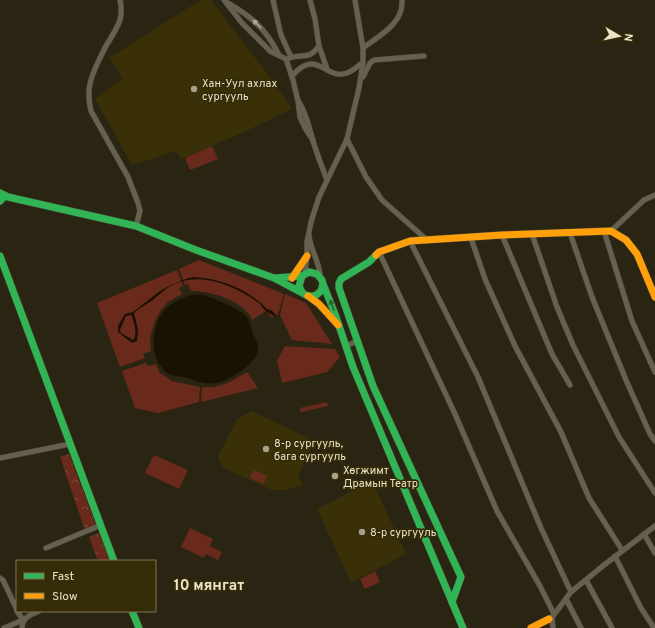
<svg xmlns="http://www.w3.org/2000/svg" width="655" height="628" font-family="Overpass,sans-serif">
<defs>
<pattern id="forest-crowns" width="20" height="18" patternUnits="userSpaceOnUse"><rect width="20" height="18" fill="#6a2a1b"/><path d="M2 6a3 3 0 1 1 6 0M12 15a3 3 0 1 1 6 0" fill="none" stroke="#7f493b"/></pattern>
</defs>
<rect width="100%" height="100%" fill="#2a2512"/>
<!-- built -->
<g fill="#3a3008">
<path d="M201,0H211L267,73L292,109L242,133L181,159L176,151L132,165L95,99L123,78L109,58Z"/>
<path d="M252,411L314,441L298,475L303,485L285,490H272L222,467L218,457L237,419Z"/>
<path d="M372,481L406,554L351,582L317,509Z"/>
</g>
<!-- forest -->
<g fill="url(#forest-crowns)">
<path d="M69,454L96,525L85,530L60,457Z"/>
<path d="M99,533L110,561H98L89,537Z"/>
</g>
<!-- park -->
<g fill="#6a2a1b">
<path d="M212,146L218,159L190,170L185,158Z"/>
<path d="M199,260L284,294L278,314L272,318L266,311L252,320C251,317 249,314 247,312C236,299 207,290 191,291L188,284L185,285L179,269Z"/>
<path d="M177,270L183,286L179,288L182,294L168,302L161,310L155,321L150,337L151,351L143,354L145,358L120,367L97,303Z"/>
<path d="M285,294L306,303L332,344L292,340L280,315Z"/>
<path d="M285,346L335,349L340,357L327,372L282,383L277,361Z"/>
<path d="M146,363L148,366L156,364L160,373L172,381L200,387L199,402L158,413L135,408L122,371Z"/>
<path d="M247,372L258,388L201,402L202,387C221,389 231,381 247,372Z"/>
<path d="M327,402L328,406L301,412L300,408Z"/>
<path d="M154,455L188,470L179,489L145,473Z"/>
<path d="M254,470L267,476L263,484L250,478Z"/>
<path d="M190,528L213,539L210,546L222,552L218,560L206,554L204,558L181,547Z"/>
<path d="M375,571L380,582L365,589L360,579Z"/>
</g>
<!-- water -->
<g fill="#191202" fill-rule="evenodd">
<path d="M195,277C222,279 247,289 266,308C267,310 269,309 271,310C273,311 274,313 276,315L275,317C272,314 267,313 265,310C262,308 262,305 259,303C233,285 196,268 166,289C162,292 158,296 154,299C148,304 140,307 134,313L138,330L137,341L132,343L118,332V326L125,314L133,312L160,291L171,285L188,278ZM130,315L132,316C134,324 138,333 133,340L121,333L120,330L126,316Z"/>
<path d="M191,295C195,295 199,294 203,295C211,297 239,309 244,314C250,320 251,328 254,336C256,340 259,346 258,350C257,362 238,374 228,379C213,386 202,384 188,378C180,376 171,377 165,371C149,357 151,328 163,312C169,304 181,298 191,295Z"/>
</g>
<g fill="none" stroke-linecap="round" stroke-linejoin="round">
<defs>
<g id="street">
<path d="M120,0C124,18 118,26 109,41C105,47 102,54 99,60C90,79 86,90 91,111L128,177L138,203L140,211L136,226"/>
<path d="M224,0L242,23L270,51L286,59L293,80L298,101L300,117L305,128L313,140"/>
<path d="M273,0L281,35L291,57"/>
<path d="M310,0L315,19L319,46L327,69"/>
<path d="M228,3C252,17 266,29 279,55"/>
<path d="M363,48C379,36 404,23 402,0"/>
<path d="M289,58C304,53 308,61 319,46"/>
<path d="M292,76C317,47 326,81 347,73C353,71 358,66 363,62"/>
<path d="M363,77L370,63L374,60L424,56"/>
<path d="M299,102C307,115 309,127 313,141C317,154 322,167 327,180"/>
<path d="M347,139L366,177L382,200L427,240"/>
<path d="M604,231L632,321L655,372"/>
<path d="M611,231L644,200L655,195"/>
<path d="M570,233L592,297L626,380L650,434L655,441"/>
<path d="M532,234L557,307L573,345L619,437L655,493"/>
<path d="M309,235C310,250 320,262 320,276"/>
<path d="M502,235L552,354L570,385"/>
<path d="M471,238L485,279L515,346L561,432L589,498L622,550"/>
<path d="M410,241L478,377L541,528L571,592"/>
<path d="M379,252L455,414L497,511L540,586L554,614"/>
<path d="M305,274L307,256V242L311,222L319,197L347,139L359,88L363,62V48L355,0"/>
<path d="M346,346L357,341"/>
<path d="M0,458L70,444"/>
<path d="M644,534L655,553"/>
<path d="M46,548L101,525"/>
<path d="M615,556L641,608L654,628"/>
<path d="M0,578L3,580L17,610"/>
<path d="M586,580L612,628"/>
<path d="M566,599L581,628"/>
<path d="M553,616L571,592L604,565L655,526"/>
<path d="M552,617L553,628"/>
<path d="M4,628L23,620L17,611"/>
<path d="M22,628C22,617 31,615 39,611"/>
</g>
<g id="fast">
<path d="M0,193L8,197L136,226L196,250L274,278L308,296H315L321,291L323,284L322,280L317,274L309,272L302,276L299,286L302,292"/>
<path d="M0,201L4,197"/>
<path d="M376,255L369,262L341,279L339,283V288L373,386L461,577L452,602"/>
<path d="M0,256L114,561"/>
<path d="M275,278L302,276"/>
<path d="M323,284L335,314L353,367L463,628"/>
<path d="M132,611L139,628"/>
</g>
<g id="slow">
<path d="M376,255L379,252L410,241L502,235L611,231L626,240L637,254L655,297"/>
<path d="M292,278L307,256"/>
<path d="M308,296L319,304L338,325"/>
<path d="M531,628L549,619"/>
</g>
</defs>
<!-- street casing -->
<use href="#street" stroke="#464132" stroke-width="6"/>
<!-- fast casing -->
<use href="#fast" stroke="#464132" stroke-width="8"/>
<!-- slow casing -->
<use href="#slow" stroke="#464132" stroke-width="8"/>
<!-- street -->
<use href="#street" stroke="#65604f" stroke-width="5"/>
<!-- fast -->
<use href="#fast" stroke="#30b455" stroke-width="7"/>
<!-- slow -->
<use href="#slow" stroke="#ff9f0a" stroke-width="7"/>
</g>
<!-- one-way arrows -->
<defs><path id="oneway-solid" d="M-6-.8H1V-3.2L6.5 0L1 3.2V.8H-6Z"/></defs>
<use fill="#aea893" href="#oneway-solid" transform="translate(257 24) rotate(-135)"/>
<use fill="#326226" href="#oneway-solid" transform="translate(332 305) rotate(-111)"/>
<!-- markers -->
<g fill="#a7a08a" stroke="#342b07" stroke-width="1.5">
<circle cx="194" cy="89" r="4"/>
<circle cx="266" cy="449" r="4"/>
<circle cx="335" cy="476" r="4"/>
<circle cx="362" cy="532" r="4"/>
</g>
<g text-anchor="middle" stroke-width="3.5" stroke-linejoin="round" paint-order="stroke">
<!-- poi labels -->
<g font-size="11" fill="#eae3cb" stroke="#342b07" text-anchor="start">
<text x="202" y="87">Хан-Уул ахлах<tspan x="202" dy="13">сургууль</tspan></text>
<text x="274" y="447">8-р сургууль,<tspan x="274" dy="13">бага сургууль</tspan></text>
<text x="343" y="474">Хөгжимт<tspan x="343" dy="13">Драмын Театр</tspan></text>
<text x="370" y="536">8-р сургууль</text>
</g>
<!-- district labels -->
<g font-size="15" font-weight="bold" fill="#eae3cb" stroke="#342b07">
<text x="209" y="590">10 мянгат</text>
</g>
</g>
<!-- legend -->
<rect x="16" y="560" width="140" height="52" fill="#342b07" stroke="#7d7555"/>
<rect x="24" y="573" width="20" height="6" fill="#30b455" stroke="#7d7555"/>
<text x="52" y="580" font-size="12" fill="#eae3cb">Fast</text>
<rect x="24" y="593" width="20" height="6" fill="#ff9f0a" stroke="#7d7555"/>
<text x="52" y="600" font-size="12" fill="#eae3cb">Slow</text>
<!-- north arrow -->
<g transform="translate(619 36) rotate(99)" stroke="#342b07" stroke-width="3" paint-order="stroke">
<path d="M0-3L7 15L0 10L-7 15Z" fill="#eae3cb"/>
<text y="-6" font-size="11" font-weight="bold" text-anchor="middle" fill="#eae3cb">N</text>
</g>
</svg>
